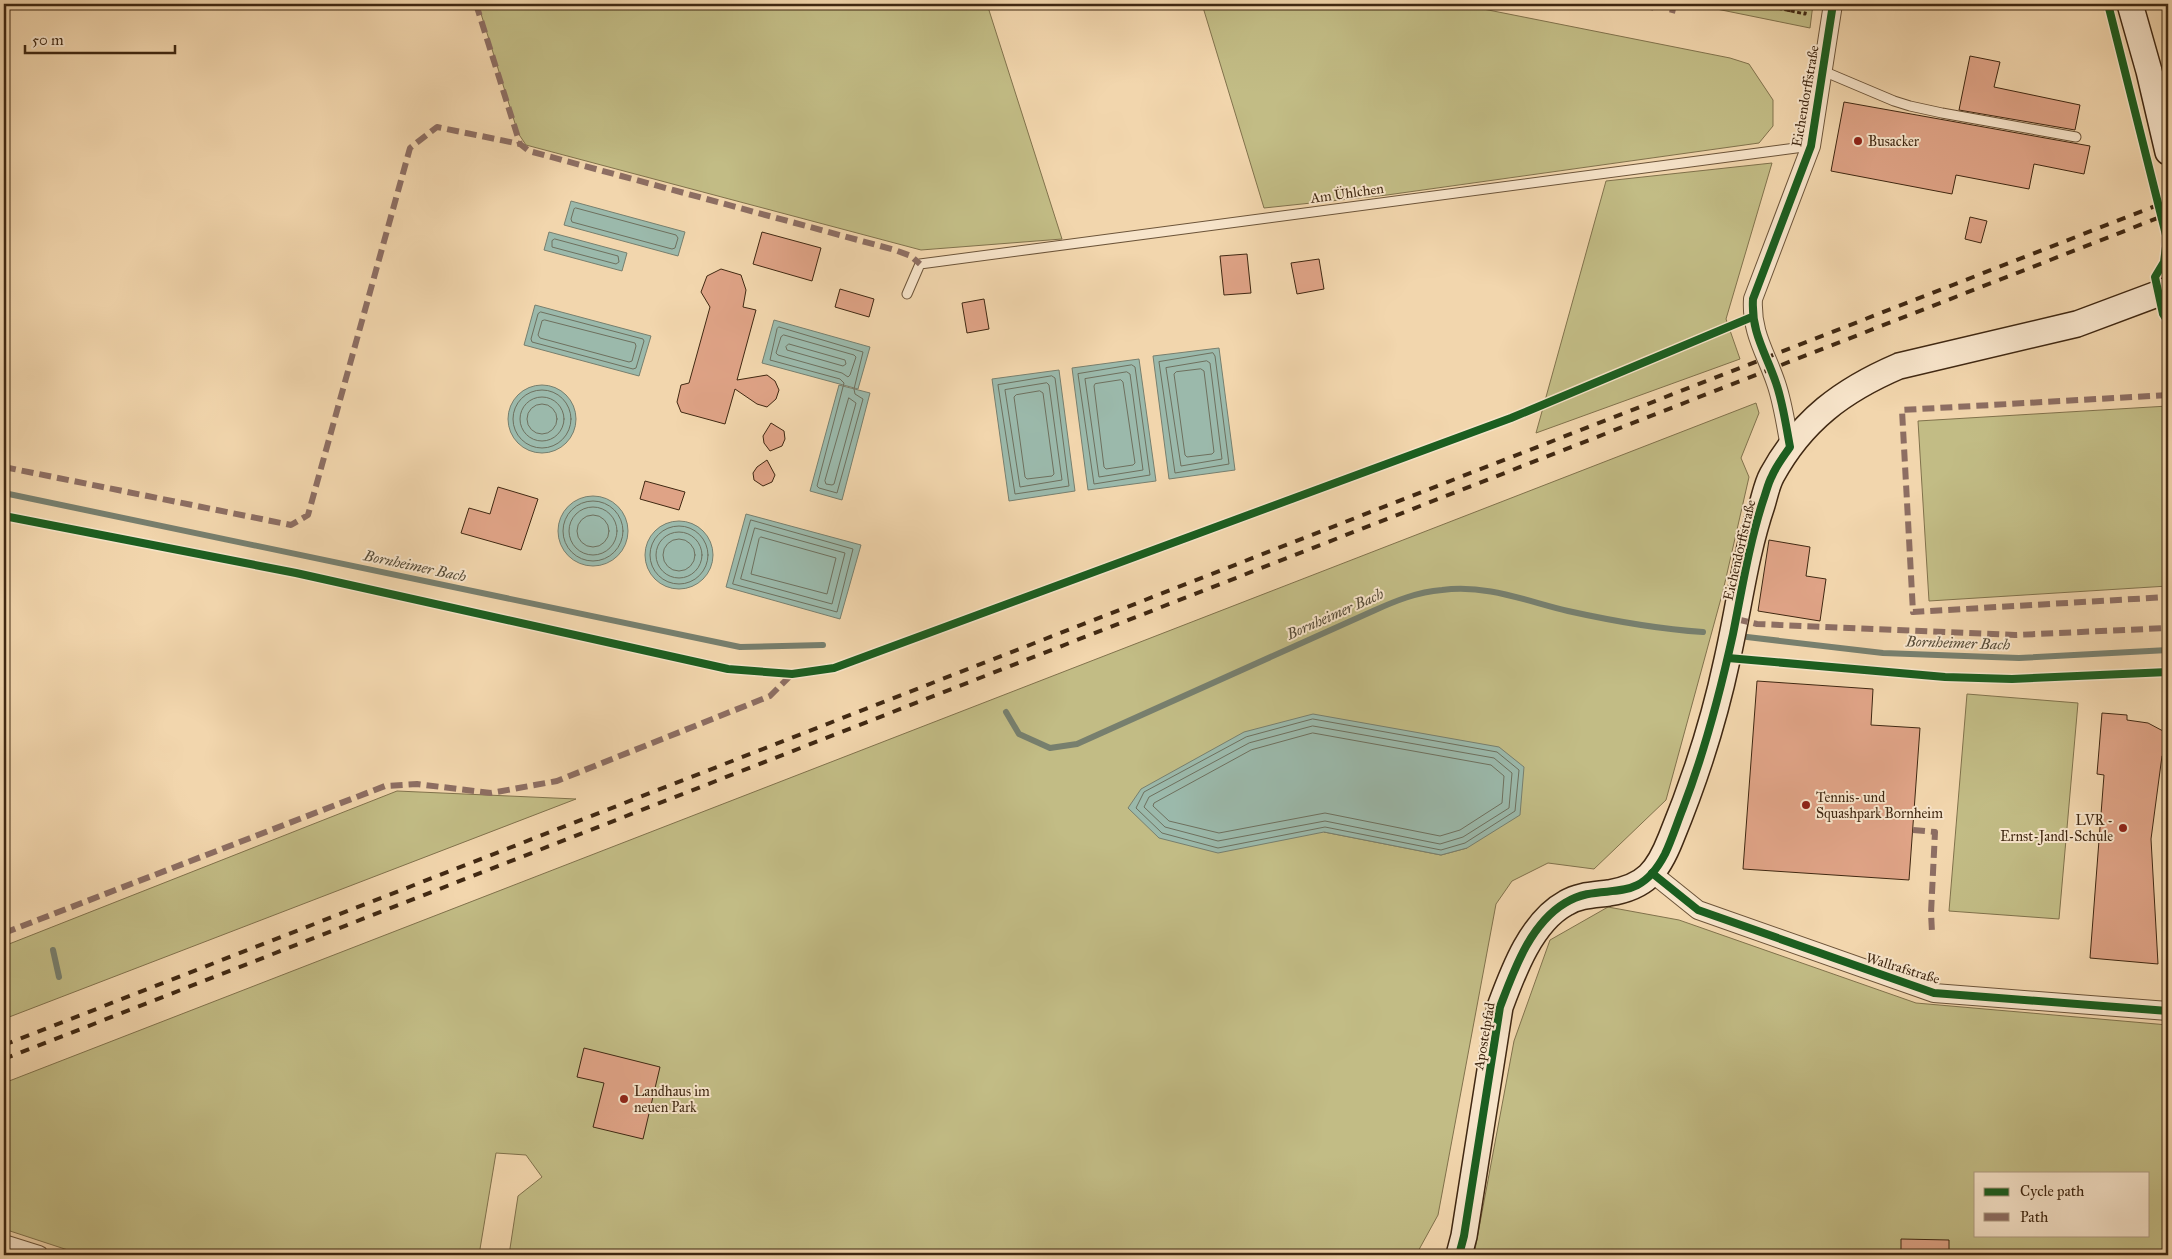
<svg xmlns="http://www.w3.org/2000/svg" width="2172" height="1259" font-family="'IM FELL Great Primer',serif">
<rect width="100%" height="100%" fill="#f2d6ad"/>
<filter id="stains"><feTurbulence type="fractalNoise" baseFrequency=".004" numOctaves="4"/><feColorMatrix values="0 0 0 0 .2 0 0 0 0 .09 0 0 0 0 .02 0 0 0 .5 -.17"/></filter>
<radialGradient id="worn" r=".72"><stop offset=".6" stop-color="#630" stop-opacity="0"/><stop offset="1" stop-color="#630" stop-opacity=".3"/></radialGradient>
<!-- green -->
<g fill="#c2bc85" stroke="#81724c" fill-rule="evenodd">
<path d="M478,4H987L1062,239L921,250L526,145L518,133Z"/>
<path d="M1202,4H1458L1730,58L1749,64L1773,100V126L1759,143L1387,195L1264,208Z"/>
<path d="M1692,4H1813L1810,28Z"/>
<path d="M1772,163L1726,319L1740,359L1536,433L1606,181Z"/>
<path d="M1756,403L1759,413L1741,458L1749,477L1723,591L1666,800L1594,869L1548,863L1512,881L1496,904L1438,1215L1416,1255H509L518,1196L542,1177L526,1155L496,1153L479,1255H83L4,1229V1083ZM1324,832L1467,848L1441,855Z"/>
<path d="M2168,406V586L1929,601L1918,421Z"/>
<path d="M1967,694L2078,703L2059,919L1949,911Z"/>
<path d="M397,791L576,799L4,1019V946Z"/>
<path d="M1608,907L1679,920L1916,1003L2168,1025V1255H1474L1514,1041L1550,940ZM1976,1173H2148V1235H1976Z"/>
</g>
<!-- water -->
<g fill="#9bb9ab" stroke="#777f6e">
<path d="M571,201L685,232L678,256L564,225Z"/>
<path d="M549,232L627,253L622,271L544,250Z"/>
<path d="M535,305L651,336L639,376L524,345Z"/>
<path d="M774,320L870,347L858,389L762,363Z"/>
<path d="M1219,348L1235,470L1169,479L1153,356Z"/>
<path d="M1139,359L1156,481L1088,490L1072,368Z"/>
<path d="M1059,370L1075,491L1009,501L992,379Z"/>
<path d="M839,385L870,393L842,500L810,491Z"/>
<circle cx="542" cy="419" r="34"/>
<circle cx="593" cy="531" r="35"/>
<path d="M746,514L861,545L840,619L726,587Z"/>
<circle cx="679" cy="555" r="34"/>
<path d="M1313,714L1499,747L1524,767L1520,815L1467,848L1441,855L1324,832L1218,853L1159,838L1128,808L1141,789L1244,732Z"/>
</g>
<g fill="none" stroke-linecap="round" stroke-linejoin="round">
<!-- shore -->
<g stroke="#6e705e" stroke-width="1">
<path d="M576,208L676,235L678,238L675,248L672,249L572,222L571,219L574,209Z"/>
<path d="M555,239L618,256L619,262L616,264L552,247V241Z"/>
<path d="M541,312L643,339L644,341L636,368L633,369L532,342L531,339L538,314Z"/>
<path d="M545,320L635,343L636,346L632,361L629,362L540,338L538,335L542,321Z"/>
<path d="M779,327L863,352L854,389L855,394L863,399L837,493L819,488L817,486L844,383L840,379L770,360L777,329Z"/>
<path d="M784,335L854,355L856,357L850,375L848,377L842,373L778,355L776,353L781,337Z"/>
<path d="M789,344L845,360L846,364L843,366L787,350L786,347Z"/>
<path d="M1213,353L1215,356L1229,464L1175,473L1159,362Z"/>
<path d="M1207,361L1210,363L1222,459L1181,466L1166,368Z"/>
<path d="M1132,365L1135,367L1150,475L1094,484L1078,374Z"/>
<path d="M1201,369L1204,371L1214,452L1212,454L1187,457L1185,455L1174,374L1176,372Z"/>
<path d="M1127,372L1130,374L1143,470L1099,477L1085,379Z"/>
<path d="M1052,376L1055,378L1069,486L1015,494L998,385Z"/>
<path d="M1121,380L1123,382L1135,463L1133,465L1106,469L1104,467L1094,386L1095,384Z"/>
<path d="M1047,383L1049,385L1062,480L1020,487L1005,390Z"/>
<circle cx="542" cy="419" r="29"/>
<path d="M1040,391L1043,393L1054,474L1052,476L1027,479L1025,477L1014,397L1016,395Z"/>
<circle cx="542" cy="419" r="22"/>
<path d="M849,398L856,403L834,484L832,485L826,484L825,481Z"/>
<circle cx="542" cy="419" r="15"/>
<circle cx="593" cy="531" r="30"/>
<circle cx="593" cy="531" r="24"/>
<circle cx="593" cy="531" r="16"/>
<path d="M751,520L853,549L837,612L733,584Z"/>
<circle cx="679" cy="555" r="29"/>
<path d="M755,528L845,553L832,604L741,579Z"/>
<circle cx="679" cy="555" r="23"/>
<path d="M761,537L836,558L827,594L751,574L759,539Z"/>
<circle cx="679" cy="555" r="16"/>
<path d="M1313,719L1497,752L1519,770L1515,811L1465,843L1441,850L1325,827L1218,848L1162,833L1136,808L1144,792L1246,737Z"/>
<path d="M1313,726L1494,758L1512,773L1509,808L1463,837L1440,844L1325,821L1218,841L1165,827L1144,807L1149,797L1249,743Z"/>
<path d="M1313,733L1491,765L1504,776L1502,803L1460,830L1440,836L1325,813L1219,833L1169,821L1153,806L1154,803L1251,750Z"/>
</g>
<!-- stream -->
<g stroke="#777f6e" stroke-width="6">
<path d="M4,493L740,647L823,645"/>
<path d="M1747,637L1883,653L2019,658L2168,650"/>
<path d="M1006,712L1019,734L1050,748L1077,744L1373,611C1395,601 1417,592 1442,590C1486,584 1526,601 1568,611C1613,621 1657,629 1703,632"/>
<path d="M53,950L59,977"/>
</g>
</g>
<!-- building -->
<g fill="#dfa386" stroke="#402812">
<path d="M1970,56L2000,62L1994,87L2080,105L2075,130L1959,110Z"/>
<path d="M1844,102L2090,146L2084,174L2034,164L2029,189L1956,175L1952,194L1831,171Z"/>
<path d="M1970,217L1987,221L1981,243L1965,239Z"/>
<path d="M762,232L821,248L812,281L753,264Z"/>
<path d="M1247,254L1251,293L1224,295L1220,256Z"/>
<path d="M1319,259L1324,289L1297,294L1291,263Z"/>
<path d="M721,269L741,275L746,290L743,307L756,310L737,380L767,375L775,381L779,390L776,399L767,407L757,404L735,389L725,424L681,412L677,402L681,385L689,383L710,307L701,292L707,276Z"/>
<path d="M840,289L874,299L869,317L835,307Z"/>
<path d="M984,299L989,329L967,333L962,303Z"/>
<path d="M771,423L784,431L785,439L782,446L770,451L764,443L763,436Z"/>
<path d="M767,460L775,475L772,482L763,486L754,480L753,473L757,467Z"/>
<path d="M645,481L685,492L679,510L640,499Z"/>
<path d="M498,487L538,499L521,550L461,533L469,508L490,514Z"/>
<path d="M1769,540L1810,547L1806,576L1826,579L1820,621L1758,611Z"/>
<path d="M1757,681L1873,689L1871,725L1920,728L1909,880L1743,869Z"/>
<path d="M2102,713L2127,715V720L2148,723L2163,731L2168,740L2167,750L2162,756L2151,839L2158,964L2090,958L2104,775L2097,774Z"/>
<path d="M584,1048L660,1067L643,1139L593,1127L604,1083L577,1077Z"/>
<path d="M1901,1239L1949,1240V1255H1901Z"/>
</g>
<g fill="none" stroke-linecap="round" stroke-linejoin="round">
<defs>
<g id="lane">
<path d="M1823,71L1894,101L1910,106L1942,113L2076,137"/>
<path d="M907,294L920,264L1811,146"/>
</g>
<g id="street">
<path d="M1790,447C1786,426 1783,403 1776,383C1766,353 1751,333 1753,299L1811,146L1833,4"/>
<path d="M1652,873L1698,910L1934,993L2168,1011"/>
<path d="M4,1244L39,1255"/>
</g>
<g id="secondary">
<path d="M2130,4L2149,71L2168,152"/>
<path d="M1459,1255L1464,1236L1500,1007C1513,972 1531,922 1566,903C1579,895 1594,895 1609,893C1646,887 1658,871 1671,838C1695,780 1714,721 1727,660C1739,608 1745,555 1762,505C1765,495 1767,484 1772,475C1802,420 1843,390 1899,366L2077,324L2168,290"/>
</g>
</defs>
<!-- lane casing -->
<use href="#lane" stroke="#6c5439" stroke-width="11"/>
<!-- street casing -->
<use href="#street" stroke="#6c5439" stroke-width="20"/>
<!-- secondary casing -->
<use href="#secondary" stroke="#402812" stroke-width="28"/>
<!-- path -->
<g stroke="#402812" stroke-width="3" stroke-dasharray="4 2.5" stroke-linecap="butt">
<path d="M1759,4L1805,14L1807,4"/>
<path d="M1789,12L1790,4"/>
</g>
<!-- lane -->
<use href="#lane" stroke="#f7e4ca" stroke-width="9"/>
<!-- street -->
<use href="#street" stroke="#f7e4ca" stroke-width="18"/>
<!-- secondary -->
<use href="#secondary" stroke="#f7e4ca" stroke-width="25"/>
<!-- rail -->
<g stroke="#402812" stroke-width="4" stroke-dasharray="9 9" stroke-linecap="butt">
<path d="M4,1045L2168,201"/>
<path d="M4,1059L2168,214"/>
</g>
<!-- quiet -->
<g stroke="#8d6e63" stroke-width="6" stroke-dasharray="12 6" stroke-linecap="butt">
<path d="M476,4L520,144L529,151L895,250L911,256L920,264"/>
<path d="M1650,10L1651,4"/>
<path d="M1672,13L1674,4"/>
<path d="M2168,395L1902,410L1913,612L2168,597"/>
<path d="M4,467L291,525L308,515L410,148L437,127L520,144"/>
<path d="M1736,619L1757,624L2015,635L2168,628"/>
<path d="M1913,830L1935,832L1931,913L1932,932"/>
<path d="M4,933L385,786L417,784L491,793L557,781L770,696L792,674"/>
</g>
<defs>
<g id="cycleway">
<path d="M2108,4L2167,239L2164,262L2155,277L2163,314L2168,322"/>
<path d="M4,516L296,573L728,669L792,674L834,668L1511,418L1752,317"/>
<path d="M1728,658L1945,677L2012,679L2168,672"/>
<path d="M1652,873L1698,910L1934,993L2168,1011"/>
<path d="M1459,1255L1464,1236L1500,1007C1514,970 1530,924 1565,903C1604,879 1636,910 1665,854C1672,839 1677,823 1683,808C1705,751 1720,693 1733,634C1742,589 1749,544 1763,501C1766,493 1768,483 1772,476C1776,466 1784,456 1790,447C1786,426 1783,403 1776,383C1766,353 1751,333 1753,299L1811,146L1833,4"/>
</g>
</defs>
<!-- cycleway casing -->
<use href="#cycleway" stroke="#f7e4ca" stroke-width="11"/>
<!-- cycleway -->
<use href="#cycleway" stroke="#1b5e20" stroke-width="8"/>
</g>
<!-- markers -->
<g fill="#8f2418" stroke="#f7e4ca" stroke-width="2">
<circle cx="1858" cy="141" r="5"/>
<circle cx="1806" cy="805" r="5"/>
<circle cx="2123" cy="828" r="5"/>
<circle cx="624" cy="1099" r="5"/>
</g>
<g text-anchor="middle" stroke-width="4" stroke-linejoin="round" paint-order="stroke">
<!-- street labels -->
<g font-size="14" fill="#402812" stroke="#f7e4ca">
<text transform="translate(1805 96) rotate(-80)" y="5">Eichendorffstraße</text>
<text transform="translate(1347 193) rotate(-8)" y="5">Am Ühlchen</text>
<text transform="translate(1739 550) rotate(-77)" y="5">Eichendorffstraße</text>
<text transform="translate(1903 968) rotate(17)" y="5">Wallrafstraße</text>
<text transform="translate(1484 1036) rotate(-80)" y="5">Apostelpfad</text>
</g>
<!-- poi labels -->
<g font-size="14" fill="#402812" stroke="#f7e4ca" text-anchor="start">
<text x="1868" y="146">Busacker</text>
<text x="1816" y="802">Tennis- und<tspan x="1816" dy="16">Squashpark Bornheim</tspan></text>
<text x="2113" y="825" text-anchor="end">LVR -<tspan x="2113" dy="16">Ernst-Jandl-Schule</tspan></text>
<text x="634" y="1096">Landhaus im<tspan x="634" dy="16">neuen Park</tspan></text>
</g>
<!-- water labels -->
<g font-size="15" font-style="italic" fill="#574c38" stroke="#f7e4ca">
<text transform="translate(415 566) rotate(12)" y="5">Bornheimer Bach</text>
<text transform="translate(1335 614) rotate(-24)" y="5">Bornheimer Bach</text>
<text transform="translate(1958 643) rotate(2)" y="5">Bornheimer Bach</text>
</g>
</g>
<!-- margin -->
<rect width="2172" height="1259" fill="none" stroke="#f2d6ad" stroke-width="20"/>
<rect x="5" y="5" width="2162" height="1249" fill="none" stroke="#402812" stroke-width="2.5"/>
<rect x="10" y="10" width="2152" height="1239" fill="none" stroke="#402812"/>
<!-- legend -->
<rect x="1974" y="1172" width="175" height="65" fill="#f7e4ca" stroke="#ae9980"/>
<rect x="1984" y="1188" width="25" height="8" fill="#1b5e20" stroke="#ae9980"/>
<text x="2020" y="1196" font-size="15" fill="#402812">Cycle path</text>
<rect x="1984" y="1213" width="25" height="8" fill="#8d6e63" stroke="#ae9980"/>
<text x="2020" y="1222" font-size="15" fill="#402812">Path</text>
<!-- scale -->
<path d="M25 45v8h150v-8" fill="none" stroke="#402812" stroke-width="2.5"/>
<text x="32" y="45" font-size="15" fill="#402812" stroke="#f7e4ca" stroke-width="4" paint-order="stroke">50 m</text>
<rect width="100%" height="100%" filter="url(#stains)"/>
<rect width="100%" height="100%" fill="url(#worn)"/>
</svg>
